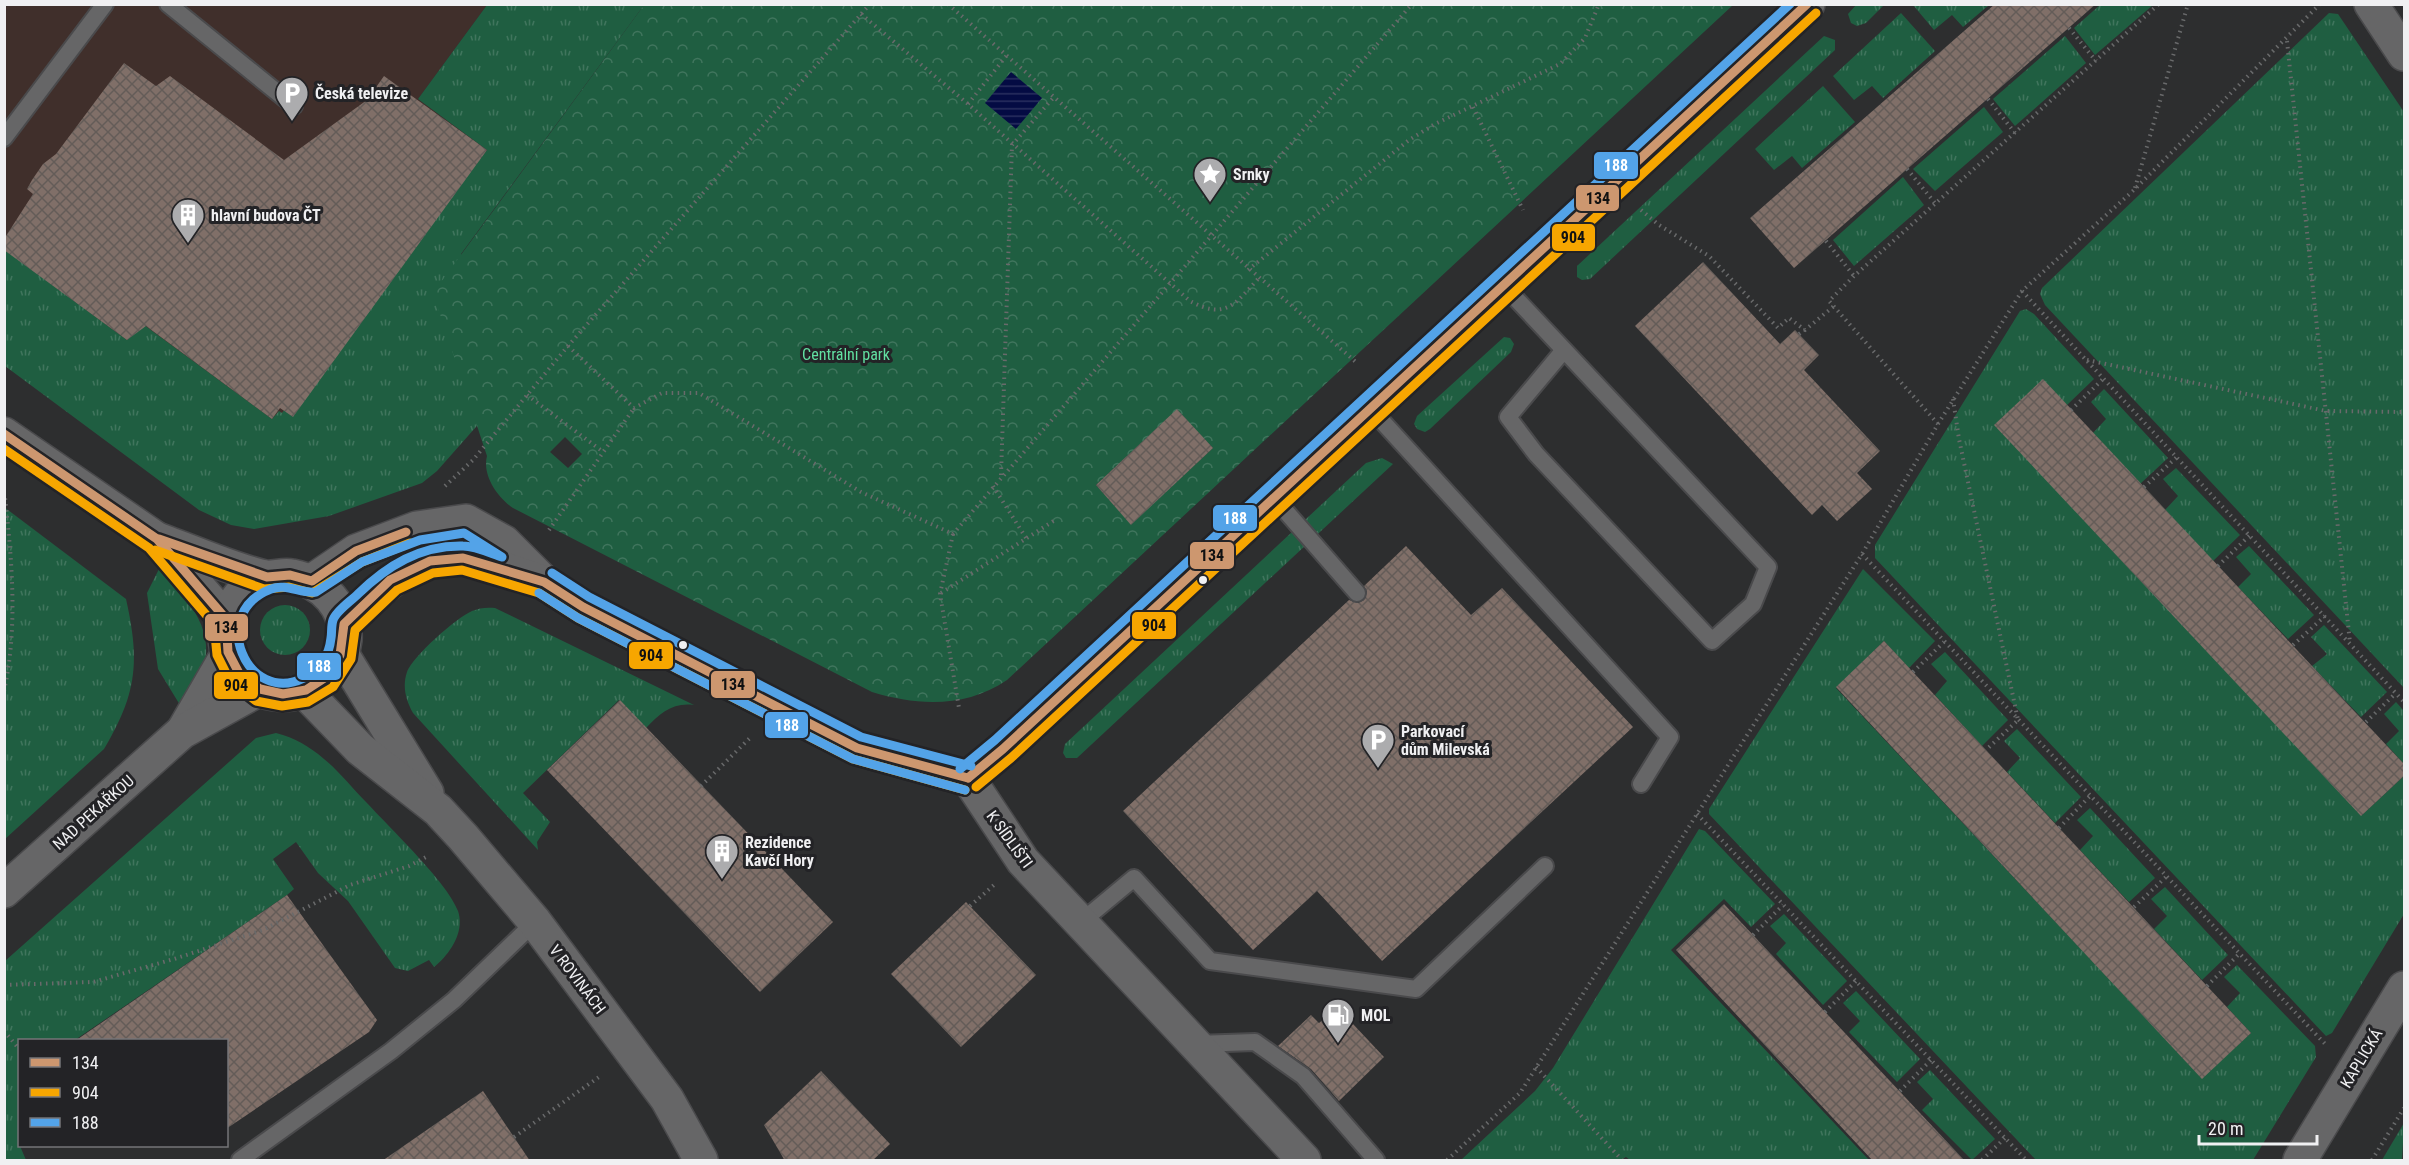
<svg xmlns="http://www.w3.org/2000/svg" width="2409" height="1165" font-family="'Roboto Condensed',sans-serif">
<defs>
<pattern id="grass-tufts" width="24" height="20" patternUnits="userSpaceOnUse" patternTransform="scale(1.5)"><rect width="24" height="20" fill="#1f5e41"/><path d="M3 7l-1-3M5 7V3M7 7l1-3M15 17l-1-3M17 17v-4M19 17l1-3" fill="none" stroke="#40755d"/></pattern>
<pattern id="forest-crowns" width="20" height="18" patternUnits="userSpaceOnUse" patternTransform="scale(1.5)"><rect width="20" height="18" fill="#1f5e41"/><path d="M2 6a3 3 0 1 1 6 0M12 15a3 3 0 1 1 6 0" fill="none" stroke="#40755d"/></pattern>
<pattern id="water-rules" width="6" height="5" patternUnits="userSpaceOnUse" patternTransform="scale(1.5)"><rect width="6" height="5" fill="#040b43"/><path d="M0 2.5h6" fill="none" stroke="#292f5f"/></pattern>
<pattern id="building-cross-hatch" width="8" height="8" patternUnits="userSpaceOnUse" patternTransform="scale(1.5)"><rect width="8" height="8" fill="#806f68"/><path d="M0 0l8 8M0 8l8-8" fill="none" stroke="#645c58"/></pattern>
</defs>
<rect width="100%" height="100%" fill="#2d2e2f"/>
<!-- commercial -->
<path fill="#402f2b" d="M4,5H487L418,99L487,150L293,417L254,456L5,296Z"/>
<!-- grass -->
<g fill="url(#grass-tufts)">
<path d="M1857,4H1884V5L1866,23L1857,26L1851,23L1848,14Z"/>
<path d="M2101,4H2153V5L2095,55L2074,28Z"/>
<path d="M487,5H644L461,254L521,376L437,471L422,483L329,516L254,529L231,525L199,510L5,366V250L127,340L140,322L272,419L279,411L282,413L487,150L418,99Z"/>
<path d="M1913,5H1989L1963,27L1952,15L1934,30Z"/>
<path d="M1901,13L1935,51L1883,98L1872,86L1854,100L1833,76Z"/>
<path d="M2329,13L2338,14L2404,112V688L2045,305L2040,294L2042,288Z"/>
<path d="M1824,36L1835,40V50L1590,279L1582,280L1577,277V266Z"/>
<path d="M2065,36L2086,63L2015,126L1993,99Z"/>
<path d="M1823,86L1855,122L1802,168L1792,156L1774,170L1755,149Z"/>
<path d="M1984,107L2003,132L1935,191L1913,169Z"/>
<path d="M1903,177L1924,205L1854,266L1833,240Z"/>
<path d="M2026,309L2034,314L2094,379L2067,405L2043,380L2000,420L2362,815L2404,776V914L2332,1033L2326,1036L1875,558V545L2020,311Z"/>
<path d="M1504,337L1510,338L1514,344L1511,352L1430,429L1425,432L1417,429L1414,424L1417,416Z"/>
<path d="M2104,389L2168,458L2140,484L2093,433L2106,419L2091,402Z"/>
<path d="M1382,458L1393,464L1077,758H1066L1063,753L1065,744L1366,463Z"/>
<path d="M2176,468L2240,535L2213,561L2165,510L2178,496L2163,479Z"/>
<path d="M4,507L126,599C140,662 137,693 104,749L5,839Z"/>
<path d="M2249,546L2314,615L2288,639L2238,587L2251,574L2236,557Z"/>
<path d="M159,569C184,594 215,627 204,666C200,679 187,693 180,705L158,669L147,593Z"/>
<path d="M1863,569L1935,641L1909,668L1884,641L1836,688L2202,1078L2251,1033L2227,1007L2240,993L2224,977L2237,965L2315,1046L2316,1057L2253,1160H2036L1709,814V809Z"/>
<circle cx="285" cy="630" r="25"/>
<path d="M495,608L694,705C673,702 660,713 646,728L619,700L523,793L550,822L537,842L538,850L413,713C406,700 402,687 407,672C413,656 456,618 472,611C479,608 487,607 495,608Z"/>
<path d="M2324,625L2387,692L2361,717L2312,666L2327,654L2311,637Z"/>
<path d="M1945,652L2008,720L1982,746L1935,695L1947,681L1931,664Z"/>
<path d="M2396,702L2404,711V764L2386,744L2399,731L2384,714Z"/>
<path d="M2017,729L2081,797L2055,823L2007,772L2020,758L2004,741Z"/>
<path d="M276,733C295,738 309,746 324,759C339,771 352,788 366,802C388,826 448,883 458,911C465,932 450,954 434,967L429,960L408,971L395,968L348,901L318,873L296,842L273,859L294,889L287,895L75,1040H20V1146L26,1160H5V961L256,738Z"/>
<path d="M2090,808L2155,878L2129,902L2080,850L2093,836L2077,820Z"/>
<path d="M1699,829L1705,831L1775,904L1751,927L1724,899L1671,950L1869,1160H1630L1626,1157L1621,1160H1461L1535,1091L1553,1068Z"/>
<path d="M2165,887L2228,955L2202,980L2154,929L2167,916L2151,899Z"/>
<path d="M1784,914L1847,981L1823,1005L1776,954L1786,943L1770,926Z"/>
<path d="M1856,991L1920,1059L1897,1082L1849,1032L1860,1021L1843,1003Z"/>
<path d="M1930,1070L1995,1139L1972,1160L1922,1110L1933,1099L1917,1082Z"/>
<path d="M2404,1123L2402,1160H2382Z"/>
</g>
<!-- forest -->
<path fill="url(#forest-crowns)" fill-rule="evenodd" d="M644,5H1733L1007,680C966,708 918,706 872,692L513,508C497,497 482,475 487,456L433,293ZM1177,410L1213,448L1131,524L1096,485ZM565,437L582,454L568,468L550,452Z"/>
<!-- water -->
<path fill="url(#water-rules)" d="M1011,72L1042,98L1016,129L985,103Z"/>
<!-- building -->
<g fill="url(#building-cross-hatch)">
<path d="M1995,4H2096L1794,268L1750,218Z"/>
<path d="M124,63L156,86L170,76L284,160L367,100L384,76L487,150L293,417L280,408L272,419L146,326L127,340L4,250V239L33,194L27,189L32,180L43,164L56,154Z"/>
<path d="M1703,262L1780,344L1795,330L1819,355L1804,370L1880,451L1857,473L1872,489L1837,521L1822,505L1812,515L1635,326Z"/>
<path d="M2043,379L2404,764V776L2361,816L1994,425Z"/>
<path d="M1177,409L1213,448L1131,525L1096,485Z"/>
<path d="M1406,546L1471,615L1502,588L1633,727L1382,961L1317,891L1253,950L1123,811L1349,600L1358,603L1364,600L1367,592L1364,586Z"/>
<path d="M1884,641L2251,1033L2202,1079L1836,687Z"/>
<path d="M620,700L833,922L760,992L547,770Z"/>
<path d="M287,895L377,1020L369,1032L226,1129V1041H75Z"/>
<path d="M966,902L1036,975L961,1047L891,974Z"/>
<path d="M1724,904L1753,935L1965,1161H1873L1676,950Z"/>
<path d="M1337,1007L1384,1057L1339,1101L1311,1069L1278,1046L1311,1015L1319,1023Z"/>
<path d="M821,1071L890,1144L872,1161H785L764,1125Z"/>
<path d="M483,1091L530,1161H382Z"/>
</g>
<g fill="none" stroke-linecap="round" stroke-linejoin="round">
<defs>
<g id="service">
<path d="M168,4L294,106"/>
<path d="M4,138L105,4"/>
<path d="M1504,286L1768,567L1753,604L1712,641L1536,454L1508,417L1564,350"/>
<path d="M1370,408L1670,737L1641,784"/>
<path d="M1275,499L1357,593"/>
<path d="M1081,922L1134,878L1210,961L1416,989L1545,866"/>
<path d="M1196,1044L1255,1042L1303,1076L1376,1160"/>
<path d="M240,1160L391,1051L454,1000L535,922"/>
</g>
<g id="minor">
<path d="M2371,4L2404,54"/>
<path d="M342,654L427,793"/>
<path d="M305,692L360,749L438,810L463,837L535,922L667,1099L701,1160"/>
<path d="M183,731L227,655"/>
<path d="M968,778L1023,861L1304,1160"/>
<path d="M4,891L182,732L258,690"/>
<path d="M2300,1160L2404,988"/>
</g>
<g id="tertiary">
<path d="M4,434L157,539L226,619"/>
<path d="M157,539C189,550 233,570 265,577C274,578 283,574 292,576C323,582 347,607 345,640C343,658 332,675 317,684C257,722 196,650 240,595C246,588 259,582 267,577"/>
<path d="M312,581L356,551L417,528L466,521L504,542L544,582L583,607L857,748L968,778L1003,749L1808,4"/>
<path d="M344,624C376,593 414,551 465,558C490,562 516,574 540,581"/>
</g>
</defs>
<!-- service casing -->
<use href="#service" stroke="#4a4a4c" stroke-width="20"/>
<!-- minor casing -->
<use href="#minor" stroke="#4a4a4c" stroke-width="36"/>
<!-- tertiary casing -->
<use href="#tertiary" stroke="#4a4a4c" stroke-width="36"/>
<!-- path -->
<g stroke="#696a6b" stroke-width="4" stroke-dasharray="1.5 4.5" stroke-linecap="butt">
<path d="M948,4L1358,364"/>
<path d="M861,14L968,104L1190,301C1225,320 1234,305 1258,279"/>
<path d="M2069,28L2096,61"/>
<path d="M2287,41L2350,643"/>
<path d="M1988,99L2015,133"/>
<path d="M968,104L1007,55"/>
<path d="M1473,107L1523,210"/>
<path d="M1907,169L1935,203"/>
<path d="M2135,188L2188,4"/>
<path d="M1641,210L1659,225L1709,256L1778,328L1789,318L1805,330L1834,306"/>
<path d="M1826,241L1854,276"/>
<path d="M1248,270L1409,140L1435,124L1560,64L1585,38L1599,4"/>
<path d="M2022,291L2404,702"/>
<path d="M1799,334L1805,330"/>
<path d="M568,346L634,408L662,393H699L861,492L953,534L1412,4"/>
<path d="M2087,360L2326,411L2404,412"/>
<path d="M527,395L602,451"/>
<path d="M1953,399L1959,439L2018,720L1986,750"/>
<path d="M2071,410L2103,379"/>
<path d="M1938,424L1829,301L1854,276L2159,4"/>
<path d="M1001,475L1012,145L1054,97"/>
<path d="M445,486L473,460L568,346L870,4"/>
<path d="M993,486L1026,538"/>
<path d="M2144,487L2177,457"/>
<path d="M549,530L634,408"/>
<path d="M953,534L940,594L959,708"/>
<path d="M1862,554L2327,1046"/>
<path d="M2218,566L2250,535"/>
<path d="M941,593L1055,520"/>
<path d="M2293,645L2325,616"/>
<path d="M1913,672L1944,642"/>
<path d="M4,691C18,628 12,561 5,497"/>
<path d="M2366,722L2396,693"/>
<path d="M701,786L752,736"/>
<path d="M1697,814L2026,1160"/>
<path d="M2059,828L2090,796"/>
<path d="M970,906L994,885"/>
<path d="M2134,907L2166,877"/>
<path d="M1753,935L1783,905"/>
<path d="M4,985L93,982L174,959L263,930L350,885L409,866L426,857"/>
<path d="M2207,986L2239,954"/>
<path d="M1825,1012L1856,981"/>
<path d="M4,1031L20,1050"/>
<path d="M1536,1067L1622,1160"/>
<path d="M1900,1091L1931,1060"/>
<path d="M514,1137L599,1077"/>
<path d="M1447,1160L1520,1093L1862,554L1938,424L2022,291L2135,189L2320,4"/>
<path d="M1982,1160L2005,1138"/>
<path d="M2372,1160L2404,1108"/>
</g>
<!-- service -->
<use href="#service" stroke="#666667" stroke-width="16"/>
<!-- minor -->
<use href="#minor" stroke="#666667" stroke-width="33"/>
<!-- tertiary -->
<use href="#tertiary" stroke="#666667" stroke-width="33"/>
<defs>
<g id="bus-1">
<path d="M4,434L157,539L226,619L228,652L240,675L260,689L283,694L306,690L326,677L340,655L344,624L390,580L430,561L463,558L544,582L583,607L857,748L968,778"/>
<path d="M159,539L267,577L290,575L312,581L356,551L406,532"/>
<path d="M968,778L1003,749L1807,4"/>
</g>
<g id="bus-2">
<path d="M4,449L149,548L214,624L217,655L230,681L256,701L282,706L308,702L333,687L351,659L355,630L397,590L433,573L462,570L539,593L578,618L853,759L965,790"/>
<path d="M155,550L264,589L289,587L312,593L362,562L410,543"/>
<path d="M976,787L1011,758L1816,13"/>
</g>
<g id="bus-3">
<path d="M464,533L502,557C490,553 475,546 463,546C420,545 387,566 358,594C351,601 336,611 333,620C331,626 332,633 331,638C329,656 320,670 304,678C247,706 207,613 271,589C286,583 301,594 316,592L362,562L420,540Z"/>
<path d="M552,573L589,597L861,737L971,766"/>
<path d="M539,593L578,618L853,759L965,790"/>
<path d="M960,769L995,740L1790,4"/>
</g>
</defs>
<!-- bus-1 casing -->
<use href="#bus-1" stroke="#232326" stroke-width="14"/>
<!-- bus-2 casing -->
<use href="#bus-2" stroke="#232326" stroke-width="14"/>
<!-- bus-3 casing -->
<use href="#bus-3" stroke="#232326" stroke-width="14"/>
<!-- bus-1 -->
<use href="#bus-1" stroke="#cd976f" stroke-width="9"/>
<!-- bus-2 -->
<use href="#bus-2" stroke="#f7a600" stroke-width="9"/>
<!-- bus-3 -->
<use href="#bus-3" stroke="#53a3e8" stroke-width="9"/>
</g>
<!-- icons -->
<defs>
<symbol id="parking-pin" viewBox="-11 -11 22 30"><path d="M0 17L-7.5 6A9.5 9.5 0 1 1 7.5 6Z" fill="#acacae" stroke="#232326"/><path d="M-3.5-5.5H1a3.5 3.5 0 0 1 0 7H-1V5.5H-3.5ZM-1-3.4V-.6H.8a1.4 1.4 0 0 0 0-2.8Z" fill="#fff"/></symbol>
<symbol id="sight-pin" viewBox="-11 -11 22 30"><path d="M0 17L-7.5 6A9.5 9.5 0 1 1 7.5 6Z" fill="#acacae" stroke="#232326"/><path d="M0-6L1.8-2.2L6-1.7L2.9 1.2L3.7 5.4L0 3.3L-3.7 5.4L-2.9 1.2L-6-1.7L-1.8-2.2Z" fill="#fff"/></symbol>
<symbol id="building-pin" viewBox="-11 -11 22 30"><path d="M0 17L-7.5 6A9.5 9.5 0 1 1 7.5 6Z" fill="#acacae" stroke="#232326"/><path d="M-4-6H4V6H1V3H-1V6H-4ZM-2.5-4.3h1.7v1.8h-1.7ZM.8-4.3h1.7v1.8H.8ZM-2.5-1h1.7V.8h-1.7ZM.8-1h1.7V.8H.8Z" fill="#fff"/></symbol>
<symbol id="fuel-pin" viewBox="-11 -11 22 30"><path d="M0 17L-7.5 6A9.5 9.5 0 1 1 7.5 6Z" fill="#acacae" stroke="#232326"/><path d="M-5.5-6h7V0h2V4h1.3V-2.5L3-4.5l.8-.8L6-3V5H2.5V1h-1V6h-7ZM-4.2-4.7v3.2H.2V-4.7Z" fill="#fff"/></symbol>
</defs>
<g fill-rule="evenodd">
<use href="#parking-pin" x="273" y="74" width="38" height="52"/>
<use href="#sight-pin" x="1191" y="155" width="38" height="52"/>
<use href="#building-pin" x="169" y="196" width="38" height="52"/>
<use href="#parking-pin" x="1359" y="721" width="38" height="52"/>
<use href="#building-pin" x="703" y="832" width="38" height="52"/>
<use href="#fuel-pin" x="1319" y="996" width="38" height="52"/>
</g>
<!-- markers -->
<g fill="#f0f0f2" stroke="#232326" stroke-width="2">
<circle cx="1203" cy="580" r="5"/>
<circle cx="683" cy="645" r="5"/>
</g>
<g text-anchor="middle" stroke-width="6" stroke-linejoin="round" paint-order="stroke">
<!-- poi labels -->
<g font-size="16" font-weight="bold" fill="#f0f0f2" stroke="#232326" text-anchor="start">
<text x="315" y="99">Česká televize</text>
<text x="1233" y="180">Srnky</text>
<text x="211" y="221">hlavní budova ČT</text>
<text x="1401" y="737">Parkovací<tspan x="1401" dy="18">dům Milevská</tspan></text>
<text x="745" y="848">Rezidence<tspan x="745" dy="18">Kavčí Hory</tspan></text>
<text x="1361" y="1021">MOL</text>
</g>
<!-- park labels -->
<g font-size="16" fill="#61e0a1" stroke="#232326">
<text x="846" y="360">Centrální park</text>
</g>
<!-- street labels -->
<g font-size="16" fill="#f0f0f2" stroke="#232326">
<text transform="translate(93 812) rotate(-42)" y="6">NAD PEKAŘKOU</text>
<text transform="translate(1010 839) rotate(54)" y="6">K SÍDLIŠTI</text>
<text transform="translate(578 979) rotate(53)" y="6">V ROVINÁCH</text>
<text transform="translate(2361 1058) rotate(-59)" y="6">KAPLICKÁ</text>
</g>
</g>
<g stroke="#232326" stroke-width="2">
<rect x="1593" y="151" width="46" height="29" rx="6" fill="#53a3e8"/>
<rect x="1575" y="184" width="45" height="28" rx="6" fill="#cd976f"/>
<rect x="1551" y="223" width="45" height="29" rx="6" fill="#f7a600"/>
<rect x="1212" y="504" width="46" height="28" rx="6" fill="#53a3e8"/>
<rect x="1189" y="541" width="46" height="29" rx="6" fill="#cd976f"/>
<rect x="1131" y="611" width="46" height="29" rx="6" fill="#f7a600"/>
<rect x="204" y="613" width="45" height="29" rx="6" fill="#cd976f"/>
<rect x="628" y="641" width="46" height="29" rx="6" fill="#f7a600"/>
<rect x="296" y="652" width="46" height="29" rx="6" fill="#53a3e8"/>
<rect x="710" y="670" width="46" height="29" rx="6" fill="#cd976f"/>
<rect x="213" y="671" width="46" height="29" rx="6" fill="#f7a600"/>
<rect x="764" y="711" width="45" height="28" rx="6" fill="#53a3e8"/>
</g>
<g font-size="16" text-anchor="middle" font-weight="bold" fill="#fff">
<text x="1616" y="171">188</text>
<text x="1235" y="524">188</text>
<text x="319" y="672">188</text>
<text x="787" y="731">188</text>
</g>
<g font-size="16" text-anchor="middle" font-weight="bold" fill="#111">
<text x="1598" y="204">134</text>
<text x="1573" y="243">904</text>
<text x="1212" y="561">134</text>
<text x="1154" y="631">904</text>
<text x="226" y="633">134</text>
<text x="651" y="661">904</text>
<text x="733" y="690">134</text>
<text x="236" y="691">904</text>
</g>
<!-- border -->
<rect width="2409" height="1165" fill="none" stroke="#f0f0f2" stroke-width="12"/>
<!-- legend -->
<rect x="18" y="1039" width="210" height="108" fill="#232326" stroke="#757578" stroke-width="1.5"/>
<rect x="30" y="1058" width="30" height="9" fill="#cd976f" stroke="#757578" stroke-width="1.5"/>
<text x="72" y="1069" font-size="18" fill="#f0f0f2">134</text>
<rect x="30" y="1088" width="30" height="9" fill="#f7a600" stroke="#757578" stroke-width="1.5"/>
<text x="72" y="1099" font-size="18" fill="#f0f0f2">904</text>
<rect x="30" y="1118" width="30" height="9" fill="#53a3e8" stroke="#757578" stroke-width="1.5"/>
<text x="72" y="1129" font-size="18" fill="#f0f0f2">188</text>
<!-- scale -->
<path d="M2199 1135v9h118v-9" fill="none" stroke="#f0f0f2" stroke-width="3"/>
<text x="2208" y="1135" font-size="18" fill="#f0f0f2" stroke="#232326" stroke-width="4.5" paint-order="stroke">20 m</text>
</svg>
